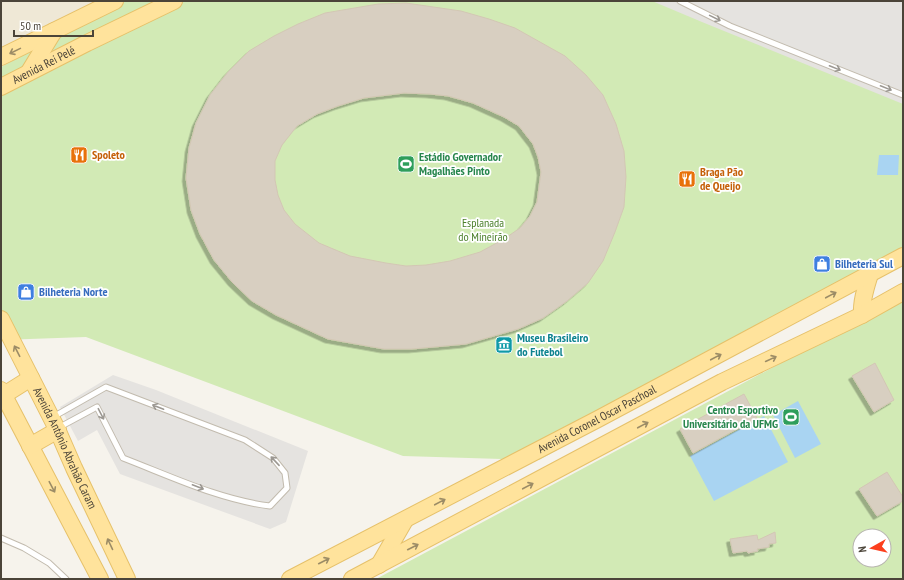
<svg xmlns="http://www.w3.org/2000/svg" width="904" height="580" font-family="'PT Sans Narrow',sans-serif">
<defs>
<filter id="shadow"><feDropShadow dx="-3.5" dy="3.5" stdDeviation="0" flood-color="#0004"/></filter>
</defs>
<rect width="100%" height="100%" fill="#f6f3ec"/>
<!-- education -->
<path fill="#efe8d6" d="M1,1H96L1,49Z"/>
<!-- green -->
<g fill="#d2eab5" fill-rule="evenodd">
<path d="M126,1H903V264L691,375L539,460L403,456L86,337L1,340V67Z"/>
<path d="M903,298V579H376ZM860,536H884V560H860Z"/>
</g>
<!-- parking -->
<g fill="#e5e3e0">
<path d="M652,1H903V104L702,22Z"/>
<path d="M113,375L156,390L308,451L286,522L270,529L120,474L97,430L78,441L60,407Z"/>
</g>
<!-- water -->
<g fill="#a9d4f2">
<path d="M879,155H899L898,175H877Z"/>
<path d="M798,401L821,444L795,458L773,415Z"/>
<path d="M764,416L788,462L714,501L690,456Z"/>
</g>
<!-- building -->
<g fill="#d8cfc1" stroke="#d3c7b4" fill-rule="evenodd" filter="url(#shadow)">
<path d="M406,3L461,11L489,19L515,28L565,56L586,75L603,95L616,124L624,151L626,177L624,207L615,232L603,261L588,283L567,301L543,318L518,329L466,344L412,349H384L328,339L276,315L252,301L232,282L214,260L200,234L191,210L186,178L189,148L196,123L210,95L228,72L249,51L274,36L298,24L325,13L378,4ZM404,93L430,94L448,96L473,103L504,117L519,126L533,144L538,157L541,172L537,202L530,216L520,228L504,239L480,252L450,261L426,265L406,266L386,263L350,256L319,243L295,224L284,210L278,195L275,180V161L282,145L297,126L317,114L338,106L364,98Z"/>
<path d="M875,363L894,400L874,412L852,376Z"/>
<path d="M744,394L757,418L693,453L680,429Z"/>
<path d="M887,472L903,497V501L877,516L859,489Z"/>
<path d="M775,532L776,543L769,544V547L757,549L758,551L748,553L747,551L733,553L730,539L757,535L758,540Z"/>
</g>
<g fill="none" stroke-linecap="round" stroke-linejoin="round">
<defs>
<g id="service">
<path d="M680,1L730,26L903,95"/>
<path d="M53,417L106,387L245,440L273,458L285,473L287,488L270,506C220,500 170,476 123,458L97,407L58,428"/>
<path d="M1,538L24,548L49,563L66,579"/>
</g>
<g id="primary">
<path d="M1,57L115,1"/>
<path d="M29,72L54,31"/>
<path id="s1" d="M1,87L87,43L174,1"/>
<path d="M862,315C861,301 866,287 870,274"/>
<path id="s2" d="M1,319L57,429L74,468L127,579"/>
<path d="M1,390L100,579"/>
<path d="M4,395L31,378"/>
<path d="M30,446L58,430"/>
<path d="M379,565L405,520"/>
<path id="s3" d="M290,579L598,419L903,256"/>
<path d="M352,579L722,382L862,315L903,292"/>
</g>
</defs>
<!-- service casing -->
<use href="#service" stroke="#c2bbae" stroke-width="7"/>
<!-- primary casing -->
<use href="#primary" stroke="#e6c16a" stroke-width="18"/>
<!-- service -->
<use href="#service" stroke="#fff" stroke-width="5"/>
<!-- primary -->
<use href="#primary" stroke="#ffe39c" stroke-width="16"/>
</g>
<!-- one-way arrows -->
<defs><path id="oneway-shaft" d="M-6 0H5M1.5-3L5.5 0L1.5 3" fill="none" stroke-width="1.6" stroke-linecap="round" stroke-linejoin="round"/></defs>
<g stroke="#9c9892">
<use href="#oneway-shaft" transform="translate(715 18) rotate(26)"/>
<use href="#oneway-shaft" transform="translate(835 68) rotate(22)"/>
<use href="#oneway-shaft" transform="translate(886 88) rotate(22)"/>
<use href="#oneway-shaft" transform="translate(158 407) rotate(-159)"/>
<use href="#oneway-shaft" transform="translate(101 414) rotate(63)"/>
<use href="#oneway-shaft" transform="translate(275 461) rotate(-133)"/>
<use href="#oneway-shaft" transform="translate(198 487) rotate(21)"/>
</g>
<g stroke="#9c8c66">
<use href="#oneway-shaft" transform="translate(15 51) rotate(154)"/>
<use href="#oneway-shaft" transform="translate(831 295) rotate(-28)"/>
<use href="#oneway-shaft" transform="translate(17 351) rotate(-117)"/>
<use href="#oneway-shaft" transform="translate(716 357) rotate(-28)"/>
<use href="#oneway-shaft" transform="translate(771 359) rotate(-25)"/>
<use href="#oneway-shaft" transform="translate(643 425) rotate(-28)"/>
<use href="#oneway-shaft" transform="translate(528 486) rotate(-28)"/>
<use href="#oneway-shaft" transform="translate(52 487) rotate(62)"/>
<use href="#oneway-shaft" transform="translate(440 502) rotate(-28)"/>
<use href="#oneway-shaft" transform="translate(110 544) rotate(-115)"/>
<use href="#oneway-shaft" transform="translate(413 547) rotate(-27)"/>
<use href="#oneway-shaft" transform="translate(324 561) rotate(-27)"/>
</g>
<!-- icons -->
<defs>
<symbol id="restaurant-square" viewBox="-11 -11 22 22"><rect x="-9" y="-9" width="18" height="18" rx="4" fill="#e8710a" stroke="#fff"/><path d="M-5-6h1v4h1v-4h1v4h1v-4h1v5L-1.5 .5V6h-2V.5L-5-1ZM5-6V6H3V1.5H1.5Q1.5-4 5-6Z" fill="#fff"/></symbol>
<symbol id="stadium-square" viewBox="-11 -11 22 22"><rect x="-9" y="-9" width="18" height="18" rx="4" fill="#2e9e5b" stroke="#fff"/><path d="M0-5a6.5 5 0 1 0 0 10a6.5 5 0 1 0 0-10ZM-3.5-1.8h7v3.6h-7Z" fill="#fff"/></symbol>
<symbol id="shop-square" viewBox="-11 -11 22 22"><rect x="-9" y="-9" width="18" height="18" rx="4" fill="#3f7fe0" stroke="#fff"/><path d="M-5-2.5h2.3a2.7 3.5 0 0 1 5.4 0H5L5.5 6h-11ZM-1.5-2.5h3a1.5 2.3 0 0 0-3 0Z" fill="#fff"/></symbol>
<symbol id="museum-square" viewBox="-11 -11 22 22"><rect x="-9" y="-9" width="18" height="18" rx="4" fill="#0f9aa8" stroke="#fff"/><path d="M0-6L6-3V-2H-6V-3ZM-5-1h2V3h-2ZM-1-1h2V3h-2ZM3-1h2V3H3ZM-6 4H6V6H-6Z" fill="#fff"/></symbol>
</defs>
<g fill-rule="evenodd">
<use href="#restaurant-square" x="69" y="145" width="20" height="20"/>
<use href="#stadium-square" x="396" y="154" width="20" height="20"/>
<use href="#restaurant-square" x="677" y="169" width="20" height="20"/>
<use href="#shop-square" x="812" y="254" width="20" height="20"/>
<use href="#shop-square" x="16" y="282" width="20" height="20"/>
<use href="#museum-square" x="494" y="335" width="20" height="20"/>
<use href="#stadium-square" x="781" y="407" width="20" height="20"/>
</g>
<g text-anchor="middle" stroke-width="3.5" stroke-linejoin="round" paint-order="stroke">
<!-- street labels -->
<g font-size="12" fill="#4b4439" stroke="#fff">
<text dy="4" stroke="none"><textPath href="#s1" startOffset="48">Avenida Rei Pelé</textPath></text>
<text dy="4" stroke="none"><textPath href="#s3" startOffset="346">Avenida Coronel Oscar Paschoal</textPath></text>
<text dy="4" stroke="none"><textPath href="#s2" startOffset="144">Avenida Antônio Abrahão Caram</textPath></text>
</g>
<!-- food labels -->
<g font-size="12" font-weight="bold" fill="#c56008" stroke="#fff" text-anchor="start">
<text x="92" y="159">Spoleto</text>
<text x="700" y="176">Braga Pão<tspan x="700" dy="14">de Queijo</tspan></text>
</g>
<!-- leisure labels -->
<g font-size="12" font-weight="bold" fill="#27864d" stroke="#fff" text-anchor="start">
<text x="419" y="161">Estádio Governador<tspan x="419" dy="14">Magalhães Pinto</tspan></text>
<text x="778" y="414" text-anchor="end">Centro Esportivo<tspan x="778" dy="14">Universitário da UFMG</tspan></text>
</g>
<!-- park labels -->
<g font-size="12" fill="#4a7f2a" stroke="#fff">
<text x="483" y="227">Esplanada<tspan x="483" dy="14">do Mineirão</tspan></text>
</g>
<!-- shop labels -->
<g font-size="12" font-weight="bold" fill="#366cbe" stroke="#fff" text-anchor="start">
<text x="835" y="268">Bilheteria Sul</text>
<text x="39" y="296">Bilheteria Norte</text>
</g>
<!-- culture labels -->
<g font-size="12" font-weight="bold" fill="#0d838f" stroke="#fff" text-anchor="start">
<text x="517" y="342">Museu Brasileiro<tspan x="517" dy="14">do Futebol</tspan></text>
</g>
</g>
<!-- border -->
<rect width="904" height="580" fill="none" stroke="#4b4439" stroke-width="4"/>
<!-- north arrow -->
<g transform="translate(872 548) rotate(262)"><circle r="19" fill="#ffffff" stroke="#b7b4b0"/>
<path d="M0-3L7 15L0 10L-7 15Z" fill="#fc3f1d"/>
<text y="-6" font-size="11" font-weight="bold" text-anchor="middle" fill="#4b4439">N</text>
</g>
<!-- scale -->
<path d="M14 30v6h79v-6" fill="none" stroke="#4b4439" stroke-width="2"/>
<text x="20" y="30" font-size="12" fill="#4b4439" stroke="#ffffff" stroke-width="3" paint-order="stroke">50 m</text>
</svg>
